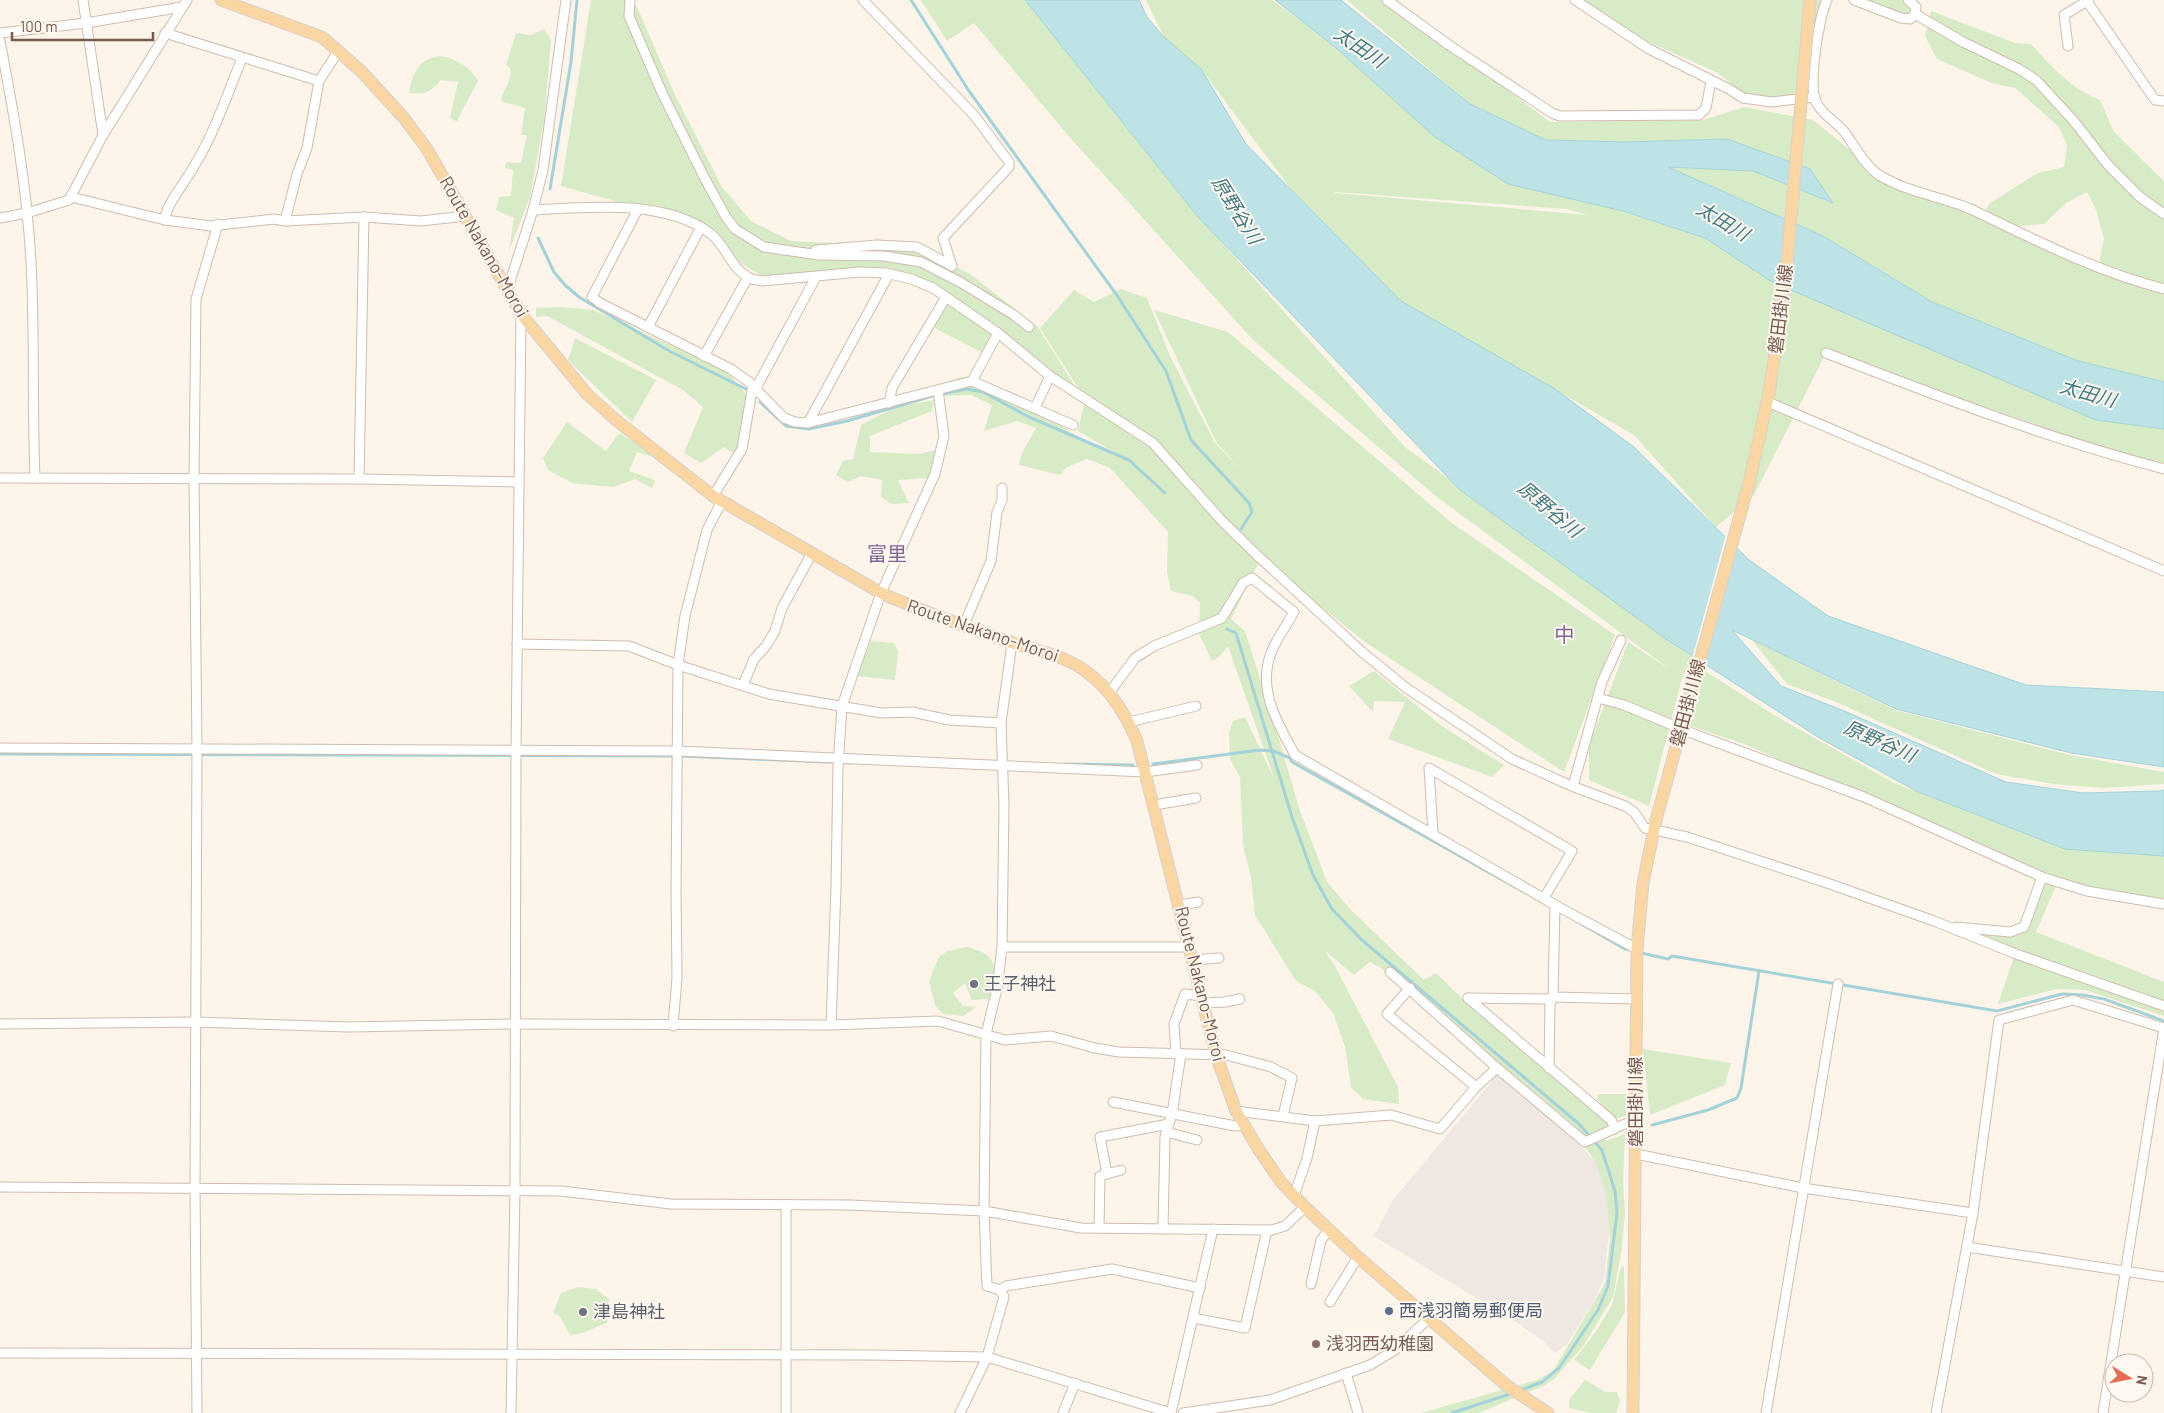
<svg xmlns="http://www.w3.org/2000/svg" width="2164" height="1413" font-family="Barlow,'Noto Sans JP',sans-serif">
<rect width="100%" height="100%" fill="#fdf4ea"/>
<!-- industrial -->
<path fill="#eee7e2" d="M1498,1074L1584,1149L1599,1167L1609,1194L1611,1213L1604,1279L1593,1302L1567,1344L1555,1353L1543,1341L1521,1325L1374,1236L1393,1200Z"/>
<!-- green -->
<g fill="#d7ebc7" fill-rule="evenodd">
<path d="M591,0H634L675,95L722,187L751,221L791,241L917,247L970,274L1037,326L1081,396L915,280L860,272L770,281L728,255L712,235L686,221L561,186Z"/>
<path d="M921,0H1025L1208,227L1405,447L1693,656L1682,678L1649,806L1589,780V746L1628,642L1671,670L1437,497L1254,341L1065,132L974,23L947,41Z"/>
<path d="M1146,0H1272L1328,41L1435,137L1623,211L1705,238L2096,420L2164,429V468L1826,353L1754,495L1716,527L1634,435L1401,301L1291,189L1201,69L1164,37ZM1335,192L1566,209L1588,215L1335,193Z"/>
<path d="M1347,0H1387L1550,122L1703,120L1744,107L1813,120L1882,176L1983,215L1990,203L2038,173L2064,167L2067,145L2059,127L2015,88L1994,84L1937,59L1925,36L1931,11L2015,43L2031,44C2051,66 2071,89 2100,100L2114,132L2164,181V382L2078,361L1932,302L1823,236L1666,166L1753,171L1832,203L1810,169L1727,139L1627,142L1546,140L1470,104ZM2087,192L2096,210L2104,239L2099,264L1994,221L2020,226L2044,224L2066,203Z"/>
<path d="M1577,0H1830L1792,100H1752L1716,72L1635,36Z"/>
<path d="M1856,0H1908L1916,7L1910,19Z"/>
<path d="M544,29L551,40L544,121L530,197L509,251L514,218L496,210L499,197L511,196L513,170L505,168L506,162L521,163L527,135H521L525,108L501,101C503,88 513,81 510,68L506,65L516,33L531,35Z"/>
<path d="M442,56C458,60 469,66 478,81L458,118V122L450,118L458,82L441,80C429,93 427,94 409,93C413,71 419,58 442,56Z"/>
<path d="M1121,289L1147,298L1170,356L1215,443L1242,471L1216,442L1154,310L1228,332L1453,524L1615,635L1564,772L1365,642L1261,558L1231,619L1245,631L1279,739L1299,808L1327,882L1350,909L1424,980L1436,973L1469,1005L1613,1124L1598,1133L1606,1141L1625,1134L1623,1182L1625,1213L1621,1254L1613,1297L1584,1345L1554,1379L1545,1385L1479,1413H1421L1537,1380L1553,1371L1605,1283L1610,1239L1607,1198L1597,1165L1580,1139L1395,976L1370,962L1354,975L1325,951L1335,966L1398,1087L1399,1104L1363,1099L1351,1087L1345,1047L1333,1013L1315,991L1296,981L1255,915L1251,877L1243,846L1240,777L1230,759L1229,733L1233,721L1245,717L1274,778L1228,646L1220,656L1212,661L1199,634L1200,603L1193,596L1171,591L1167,572L1168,532L1110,468L1087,459L1067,467L1060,475L1019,465L1021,455L1036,428L1017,421L984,431L992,405L971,395L939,396V384L963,377L1035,408L1081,439L1133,463L1078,431L1085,399L1040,328L1074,290L1094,302Z"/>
<path d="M948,305L992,334L981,352L933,327Z"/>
<path d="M561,307L593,310L727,371L750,399L739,443L733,453L724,447L701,463L684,453L703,407L683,390L547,316L536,317V308Z"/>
<path d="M575,338L656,380L632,422L568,360Z"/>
<path d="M934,400L932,411L870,436V452L918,454L937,450L938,461L929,478L898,480L909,503L892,504L881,497L882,480L861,476L848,482L836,475L843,461L853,459L861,425L895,407Z"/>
<path d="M567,422L606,451L619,433L653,454L656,458L637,452L629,471L655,480L652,488L635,479L613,487L572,483L548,470L543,458Z"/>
<path d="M1752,640L1895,710L2070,755L2164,772V784L2104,788L2054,784L1996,774L1836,702L1787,684Z"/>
<path d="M871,641L894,643L898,651L895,680L857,676Z"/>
<path d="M1374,671L1443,727L1504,765L1492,777L1388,739L1405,702L1374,701L1373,712L1349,686Z"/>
<path d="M1705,671L1774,715L1894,783L2065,849L2164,856V898L2104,893L2022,867L1744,744L1690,726Z"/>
<path d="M2042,877L2056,886L2036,932L2164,982V1016L2085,990L2057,989L1998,1004L2015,954L1960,931L2024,927Z"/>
<path d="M967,947C990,953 993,957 998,980L988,999L972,1000L965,983L953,993L963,1006L976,1007L963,1016L943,1014L935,1005L929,981L939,957L947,951Z"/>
<path d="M1643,1049L1731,1063L1725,1085L1650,1115Z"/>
<path d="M1598,1094H1626V1116L1615,1119L1597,1099Z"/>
<path d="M1624,1266L1625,1312L1590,1370L1574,1360L1597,1330L1612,1305L1621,1267Z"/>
<path d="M578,1287L596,1289L609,1299L607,1323C592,1328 586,1334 570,1335L560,1316L553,1313L561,1293Z"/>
<path d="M1585,1380L1606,1392H1617L1620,1401L1616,1413H1591L1569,1408L1570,1398Z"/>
</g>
<!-- water -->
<g fill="#bde3e7" stroke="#a3d3d9">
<path d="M1025,0H1139L1147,17L1164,37L1201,69L1246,144L1401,301L1555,389L1634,447L1748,559L1828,616L2026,685L2164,692V767L2071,753L1896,709L1732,630L1781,686L1842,710L2006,782L2083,793L2158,791L2164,790V856L2065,849L1916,791L1816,736L1666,639L1460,490L1199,218Z"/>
<path d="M1275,0H1341L1470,104L1546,140L1627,142L1727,139L1810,169L1833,203L1753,171L1668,167L1823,236L1932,302L2078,361L2164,382V429L2096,420L1772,282L1705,238L1623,211L1508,184L1435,137L1335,47Z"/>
</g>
<!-- pier -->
<path fill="#fdf4ea" d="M1726,534L1737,545L1704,666L1692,659Z"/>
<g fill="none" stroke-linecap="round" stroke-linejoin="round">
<!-- stream -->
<g stroke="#a3d3d9" stroke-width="3">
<path d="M911,0L969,91L1116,294L1166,371L1191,440L1249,503L1252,512L1241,529"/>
<path d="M550,189L571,62L577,0"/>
<path d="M538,238L554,272L565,285L579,297L671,352L748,390"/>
<path d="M760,402L786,426L809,429L847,421L936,395L967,389L983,392L1029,417L1129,460L1165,493"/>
<path d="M1227,629L1236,633L1292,817L1313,875L1332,909L1362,940L1579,1124L1602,1150L1615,1191L1617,1213L1608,1286L1598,1310L1559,1368L1542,1382L1521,1390"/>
<path d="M0,754L682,756L852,763"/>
<path d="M1066,764L1133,765"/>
<path d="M1153,764L1260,750L1273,751L1290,758L1292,762L1524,892"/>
<path d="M1578,922L1625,949L1632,950"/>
<path d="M1641,953L1668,959L1672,956L1997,1011L2062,994L2082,995L2104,999L2164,1021"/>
<path d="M1652,1125L1708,1110L1737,1098L1741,1088L1759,971"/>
<path d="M1452,1413L1513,1393"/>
</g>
<defs>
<g id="minor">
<path d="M83,0L103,135"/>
<path d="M630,0L629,16L663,95L705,179L726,217L735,229L764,247L819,255L884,256L921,262L960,282L1014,315L1029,327"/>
<path d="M1387,0L1449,45L1552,113L1560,116L1699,115L1706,108L1711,81"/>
<path d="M1575,0L1649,49L1729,89L1743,98L1772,102L1815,97"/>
<path d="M1827,0C1819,17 1807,87 1817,104C1824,116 1838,123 1846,134C1855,147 1865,165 1879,175C1908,193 1945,197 1975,211C2037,241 2098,272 2164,289"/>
<path d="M1854,0L1901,18L1910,19L1915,14L1916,7L1908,0"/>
<path d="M2086,0L2155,100L2164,101"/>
<path d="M1915,14L1963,42L2019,69L2036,80L2073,120L2108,165L2140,197L2164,214"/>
<path d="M0,33L86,23L182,7"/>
<path d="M165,33L319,81"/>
<path d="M0,41C14,114 27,187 31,262C35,334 32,406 35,478"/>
<path d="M2068,46L2064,15L2089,0"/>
<path d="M71,197L165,220L211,226L274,219L285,221L364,217L421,221L465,216"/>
<path d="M638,209L592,297L600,303L731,369L749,382L784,418L795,422L808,423L972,381L1073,425"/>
<path d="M533,210C587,207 666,199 711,234C726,246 731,268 748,277C752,280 758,280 762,281L860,272L886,273L911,279L933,288L998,333L1050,376L1153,443L1222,521L1259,557L1361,651L1405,687L1512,759L1569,785L1625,806L1634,812L1645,828L1687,837L1827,883L1934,921L2016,954L2164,1006"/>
<path d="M0,218L27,213L69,200L103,135L187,0"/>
<path d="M165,220C164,209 182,186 188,176C212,140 226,98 242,58"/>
<path d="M285,221L297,174L307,148L319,81L339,50"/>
<path d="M816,250L877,245L917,247L952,266L943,238L1009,167V162L974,115L863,0"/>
<path d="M507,291L533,210L543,170L566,0"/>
<path d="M648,327L701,227"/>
<path d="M1826,353C1937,396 2049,439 2164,469"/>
<path d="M704,356L748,277"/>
<path d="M972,381L998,333"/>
<path d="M756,388L816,277"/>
<path d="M1768,402L2164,571"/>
<path d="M889,403L892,388L946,297"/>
<path d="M1035,408L1050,376"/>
<path d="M808,423L889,274"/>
<path d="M0,478L359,479L519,482"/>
<path d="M359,479L364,217"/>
<path d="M713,496L742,449L753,385"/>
<path d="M964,625L991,561L997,512L1002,500V488"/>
<path d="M517,644L629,646L678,665L769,694L881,713L912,712L949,720L1001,723"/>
<path d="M743,685L754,659L766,646L775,631L782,608L812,553"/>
<path d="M1109,693L1135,658L1154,646L1222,618L1243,583L1252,578L1294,612C1287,625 1276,639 1271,653C1257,690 1278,724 1295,755L1555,905L1637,949"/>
<path d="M1598,698L1624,705L1694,734L1864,797L2042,877L2087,891L2164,904"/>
<path d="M1129,722L1196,706"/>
<path d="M0,748L678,751L1145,772L1197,765"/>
<path d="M1573,786L1602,682L1621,640"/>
<path d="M1154,805L1196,798"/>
<path d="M1433,834L1429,768L1572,851L1544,898"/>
<path d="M1179,905L1198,902"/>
<path d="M1555,905L1553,997L1637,999"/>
<path d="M1956,927L2010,932L2024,927L2042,877"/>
<path d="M1002,947H1190"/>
<path d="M1193,960L1219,958"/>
<path d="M1390,972L1497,1068"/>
<path d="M1410,988L1387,1014L1476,1087"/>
<path d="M1468,998L1611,1120L1615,1128"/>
<path d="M1468,998L1552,999"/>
<path d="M1204,1003L1225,1002L1240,999"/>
<path d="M0,1024L195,1022L349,1027L515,1024L831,1025L938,1021L1005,1040L1051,1036L1095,1048L1119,1052L1226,1055L1271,1067L1292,1078L1283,1116"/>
<path d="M831,1025L836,887L838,767L842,706L881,593L935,474L944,436L938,390"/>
<path d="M673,1026L677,978L676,892L678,665L685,616L707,530L722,501"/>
<path d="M1176,1054L1174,1024L1185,994L1202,996"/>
<path d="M1549,1068L1550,1004L1553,997"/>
<path d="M1113,1102L1235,1126L1244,1125"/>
<path d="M1236,1111L1315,1121L1391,1115L1440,1129L1476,1087L1497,1068L1585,1142L1636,1119"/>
<path d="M1166,1132L1197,1140"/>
<path d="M1636,1154L1803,1188L1973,1213"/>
<path d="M1107,1174L1100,1137L1169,1124"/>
<path d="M0,1187L561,1191L671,1204L850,1205L984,1211L1081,1228L1272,1230L1285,1226L1305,1207"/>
<path d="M1294,1196L1307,1158L1315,1121"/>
<path d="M1099,1228L1100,1176L1121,1170"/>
<path d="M1163,1229L1165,1137L1172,1114L1181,1054"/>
<path d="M1967,1247L2164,1277"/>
<path d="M1311,1284L1321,1240L1329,1230"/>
<path d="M1000,1290L1006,1286L1112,1269L1200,1288"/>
<path d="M1330,1302L1358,1257"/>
<path d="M1193,1318L1245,1328L1267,1230"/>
<path d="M0,1353L873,1355L987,1357L1171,1413L1213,1229"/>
<path d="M1346,1373L1358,1413"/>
<path d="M197,1413L195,1188L197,748L194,479L196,299L218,224"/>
<path d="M511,1413L515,1190L516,751L521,314"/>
<path d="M786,1413V1205"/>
<path d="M960,1413L987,1357L1004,1297L1000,1290L987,1286L984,1211L986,1034L997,989L1002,947L1004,805L1001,723L1012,643"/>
<path d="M1063,1413L1075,1383"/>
<path d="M1183,1413L1270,1400L1370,1365L1395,1350L1429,1318"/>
<path d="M1766,1413L1838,984"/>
<path d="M1936,1413L1973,1213L1999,1020L2073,1000L2164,1028"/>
<path d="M2103,1413L2164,1028"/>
</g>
<g id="major">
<path d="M221,0L322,37L362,72L404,118L427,149L521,314L587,394L616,420L713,496L881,593C923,612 967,627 1010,642C1036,651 1066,655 1088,673C1111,690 1126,715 1137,741L1216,1055L1236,1111L1259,1150L1281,1182L1305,1207L1358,1257L1506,1385L1548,1413"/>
<path d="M1765,412L1770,387"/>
<path d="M1633,1413L1637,949L1643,883L1656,820"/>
</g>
</defs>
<!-- minor casing -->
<use href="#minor" stroke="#cfbcae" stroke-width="11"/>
<!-- major casing -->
<use href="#major" stroke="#d9d1cd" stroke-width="13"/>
<!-- minor -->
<use href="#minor" stroke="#fff" stroke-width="9"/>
<!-- major -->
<use href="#major" stroke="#fad6a3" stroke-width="11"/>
<defs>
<g id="major-bridge">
<path d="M1770,387L1785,286L1810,0"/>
<path d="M1656,820L1750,479L1765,412"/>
</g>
</defs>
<!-- major-bridge casing -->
<use href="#major-bridge" stroke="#d9d1cd" stroke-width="13" stroke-linecap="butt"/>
<!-- major-bridge -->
<use href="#major-bridge" stroke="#fad6a3" stroke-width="11"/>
</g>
<!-- markers -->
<g fill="#6b7280" stroke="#fff8f0" stroke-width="2">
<circle cx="974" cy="984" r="5"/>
<circle cx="583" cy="1312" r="5"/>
</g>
<circle fill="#5c6f8a" stroke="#fff8f0" stroke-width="2" cx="1389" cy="1311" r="5"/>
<circle fill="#8d6e63" stroke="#fff8f0" stroke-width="2" cx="1316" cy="1344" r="5"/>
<g text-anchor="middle" stroke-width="4" stroke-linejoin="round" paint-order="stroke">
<!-- street labels -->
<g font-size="18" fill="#785a4c" stroke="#fff8f0">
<text transform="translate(484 247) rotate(60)" y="6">Route Nakano-Moroi</text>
<text transform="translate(1781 309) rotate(-83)" y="6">磐田掛川線</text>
<text transform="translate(983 631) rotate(19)" y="6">Route Nakano-Moroi</text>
<text transform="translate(1688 703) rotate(-75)" y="6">磐田掛川線</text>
<text transform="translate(1200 984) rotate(76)" y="6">Route Nakano-Moroi</text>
<text transform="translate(1636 1102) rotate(-90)" y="6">磐田掛川線</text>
</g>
<!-- worship labels -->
<g font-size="18" fill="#5b616d" stroke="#fff8f0" text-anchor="start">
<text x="984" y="990">王子神社</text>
<text x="593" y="1318">津島神社</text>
</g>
<!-- service labels -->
<g font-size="18" fill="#4e5e75" stroke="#fff8f0" text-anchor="start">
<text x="1399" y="1317">西浅羽簡易郵便局</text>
</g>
<!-- education labels -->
<g font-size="18" fill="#785e54" stroke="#fff8f0" text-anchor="start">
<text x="1326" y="1350">浅羽西幼稚園</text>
</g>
<!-- water labels -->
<g font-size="19" font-style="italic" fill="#437b83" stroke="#fff8f0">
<text transform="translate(1360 47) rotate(34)" y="7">太田川</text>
<text transform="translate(1237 210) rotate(58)" y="7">原野谷川</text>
<text transform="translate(1723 221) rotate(31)" y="7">太田川</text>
<text transform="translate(2088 393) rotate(16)" y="7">太田川</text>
<text transform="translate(1550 509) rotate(40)" y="7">原野谷川</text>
<text transform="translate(1880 741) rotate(24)" y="7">原野谷川</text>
</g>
<!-- quarter labels -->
<g font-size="20" fill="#816593" stroke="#fff8f0">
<text x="887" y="561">富里</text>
<text x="1564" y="642">中</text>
</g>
</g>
<!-- north arrow -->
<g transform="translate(2129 1378) rotate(100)"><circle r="24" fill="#fff8f0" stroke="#c9b9ae"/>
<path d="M0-4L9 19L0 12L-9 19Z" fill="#e56b50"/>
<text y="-8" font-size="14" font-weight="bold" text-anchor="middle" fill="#785a4c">N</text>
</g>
<!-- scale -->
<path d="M12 32v8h141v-8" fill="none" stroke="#785a4c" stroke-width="2.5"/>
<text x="20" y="32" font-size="15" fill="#785a4c" stroke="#fff8f0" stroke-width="4" paint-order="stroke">100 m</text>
</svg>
